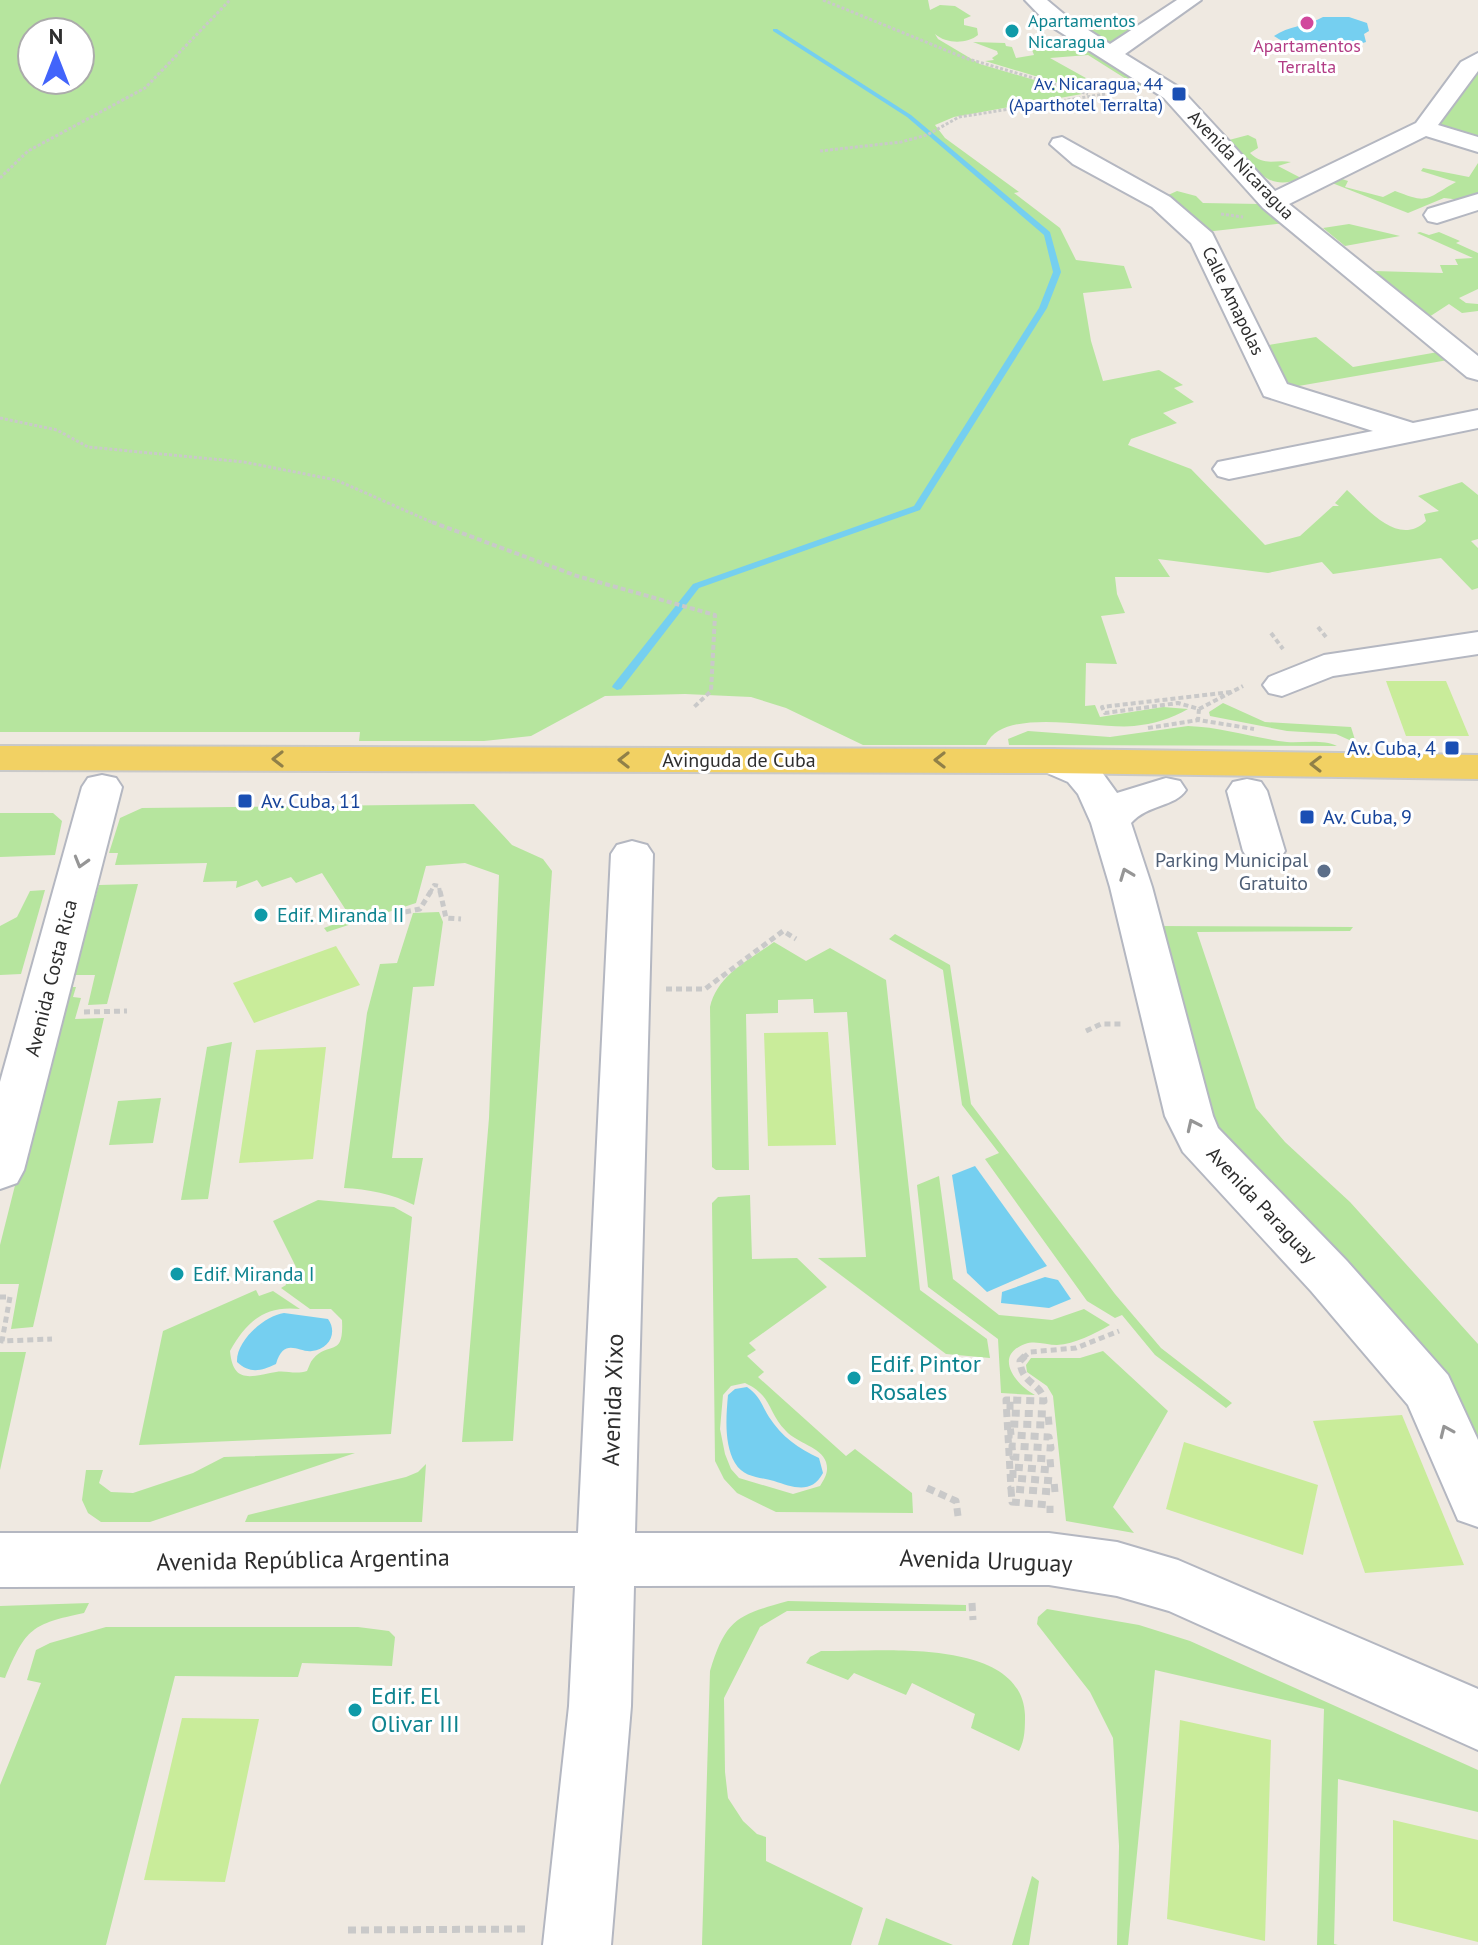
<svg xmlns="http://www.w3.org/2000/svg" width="1478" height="1945" font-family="'PT Sans',sans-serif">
<rect width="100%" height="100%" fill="#efe9e1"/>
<!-- green -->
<g fill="#b6e59e" fill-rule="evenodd">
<path d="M0,0H928L930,10L940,5L955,6L971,16L964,19V25L977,28L978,35C967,44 946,44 935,34L938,39L980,64L1082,94L954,117L935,125L945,138L1019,192L1014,193L1060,228L1076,260L1124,266L1132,288L1083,293L1091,341L1103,381L1159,370L1183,385L1174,388L1194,402L1163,413L1177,423L1131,439L1128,445L1191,469L1265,545L1300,536L1333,506H1339L1335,503L1347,490C1367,508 1398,548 1426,521L1424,514L1439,511L1418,496L1462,482L1478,495V539L1471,541L1478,548V588L1472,590L1441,558L1333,574L1322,562L1268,573L1158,559L1170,577H1115L1117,594L1125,613L1101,616L1117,664L1086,663L1085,706L1095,705L1100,717L1163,707L1188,709C1171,719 1153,724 1134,726C1097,730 1003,705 986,745H863L786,708L751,697L685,694L605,696L531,736L484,741H359L360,732H0ZM32,32H80V80H32Z"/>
<path d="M1099,18L1136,25L1108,44L1081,26Z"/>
<path d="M1066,41H1078L1146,87L1134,84L1088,55L1050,58L1102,87L1126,89L1085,91L985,61L994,60L992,58L998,54L997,51L973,42L1005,43L1006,46L1012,47L1016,58L1034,55L1032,50H1067Z"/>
<path d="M1478,71V141L1436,125Z"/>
<path d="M1248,135L1256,139L1258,148L1250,153C1265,167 1274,159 1291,162L1278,166L1301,178C1266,194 1252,164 1229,140Z"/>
<path d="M1478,163V199L1470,201L1444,198L1408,213L1327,181L1336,177L1348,181L1345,187L1383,197L1395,191C1429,204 1424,200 1456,182L1421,171L1423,168L1469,177Z"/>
<path d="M1177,191L1196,196L1203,203L1260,204L1285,223L1205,232L1166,196Z"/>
<path d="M1349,224L1400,236L1345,246L1323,228Z"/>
<path d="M1420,232L1429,235L1439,232L1460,241L1456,243L1478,253V289L1459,298L1466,303L1478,304V311L1462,313L1449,304L1429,317L1374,271L1443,273L1440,265H1458L1455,259L1473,258L1417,233Z"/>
<path d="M1316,337L1353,367L1438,352L1448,360L1287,388L1263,346Z"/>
<path d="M1223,703L1265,722L1351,727L1356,743L1336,734L1287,731L1210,716L1209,712Z"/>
<path d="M1188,726C1222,727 1253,738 1287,742C1303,743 1322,739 1337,746L1009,745L1008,739L1028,731L1110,737Z"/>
<path d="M474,804L512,845L543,859L552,871L513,1441L462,1442L489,1118L499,875L465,863L426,866L416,903L327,932L324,928L351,918L322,873L296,883L291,877L262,887L257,880L236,888L237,881L203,882L207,863L115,865L118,853H109L120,818L142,808Z"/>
<path d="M0,813H53L62,821L55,855L0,857Z"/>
<path d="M138,884L107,1004L88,1005L95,975H73L99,885Z"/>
<path d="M45,890L21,974L0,975V926L17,917L30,891Z"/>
<path d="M439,912L443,922L434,986L413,987L392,1158H423L414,1205C393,1194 367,1189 344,1188L367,1013L380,964L397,963L413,913Z"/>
<path d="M1156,926L1353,927L1350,931L1197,932L1256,1108L1285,1142L1350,1202L1478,1344V1460L1238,1160L1213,1122Z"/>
<path d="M895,934L950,965L971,1104L1115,1294L1161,1348L1232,1403L1226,1408L1155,1355L1122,1315L1115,1318L1087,1301L985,1159L999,1153L962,1105L943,970L889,939Z"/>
<path d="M774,942L806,961L830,948L886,980L920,1290L987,1339L990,1358L946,1354L818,1258L866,1257L847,1012L814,1013L813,999L778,1000V1013L746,1014L749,1170H716L712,1167L710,1007C717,975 749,960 774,942Z"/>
<path d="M69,987H76L73,997L81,998L75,1019L104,1018L33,1327L11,1329L19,1284H0V1245L38,1094Z"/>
<path d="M232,1042L208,1199L181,1200L207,1047Z"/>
<path d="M161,1098L153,1143L109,1145L118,1101Z"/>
<path d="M939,1176L953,1279L999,1315L1052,1320L1084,1309L1110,1325C1094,1334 1075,1344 1057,1345C1047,1345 1035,1340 1025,1344C992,1356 1017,1386 1035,1395L1001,1393L998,1339L928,1287L917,1185Z"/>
<path d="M750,1195L752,1259L797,1258L827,1287L749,1343L756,1350L747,1356L764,1372L758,1377L846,1456L855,1449L912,1493L913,1513L776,1512L737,1493L724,1479L715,1461L712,1203L718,1197ZM745,1383C773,1396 767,1412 786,1431C797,1443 821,1447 826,1462C829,1472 825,1478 820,1486L793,1494L739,1478L731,1469L725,1454L720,1429L723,1395L731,1386Z"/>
<path d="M318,1200L394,1207L412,1217L391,1434L139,1445L163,1331L256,1290L259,1296L273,1291L300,1309C265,1305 247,1321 230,1351C233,1385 252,1376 276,1372C286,1370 295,1375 307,1371C309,1367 310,1362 313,1359C329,1340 344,1359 342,1320L331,1309H310L281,1288L286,1285L284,1278L298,1271L273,1221Z"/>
<path d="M1103,1351L1168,1411L1113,1507L1134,1533L1066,1521L1053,1396L1047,1386L1027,1372L1026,1365L1031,1358H1080Z"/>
<path d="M0,1352H26L0,1470Z"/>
<path d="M355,1453L150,1522H101L88,1513L82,1500L86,1470H103L99,1483L111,1492L133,1493L193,1473L224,1457Z"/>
<path d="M426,1464L422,1522H245L248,1515L406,1477L418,1472Z"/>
<path d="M788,1601L966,1605V1611H787L760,1627L724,1698L725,1772L728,1798L743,1821L757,1834L766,1837V1861L863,1908L851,1945H702L710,1671C726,1618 738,1615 788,1601Z"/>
<path d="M89,1603L84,1613C32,1624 26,1628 5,1678L0,1677V1606Z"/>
<path d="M1047,1609L1139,1625L1190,1641L1478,1770V1812L1338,1779L1334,1944L1338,1945H1317L1324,1709L1155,1670L1128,1945H1117L1119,1846L1113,1738L1090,1692L1037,1624L1038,1617Z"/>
<path d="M106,1627H358L389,1631L395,1637L392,1666L302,1663L298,1677L175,1676L106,1945H0V1785L41,1683L27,1680L36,1650L50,1643Z"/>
<path d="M821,1651C875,1652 1022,1635 1025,1715C1025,1728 1025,1740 1019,1751L971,1728L975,1714L912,1683L906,1695L854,1673L848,1680L806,1663L810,1657Z"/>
<path d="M1032,1876L1039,1881L1029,1945H1012Z"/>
<path d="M886,1918L953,1945H878Z"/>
</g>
<!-- pitch -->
<g fill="#c9ec9a">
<path d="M1386,681H1446L1469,736H1406Z"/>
<path d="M336,946L360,985L254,1023L233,983Z"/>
<path d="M828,1032L836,1145L768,1146L764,1033Z"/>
<path d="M326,1047L313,1159L239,1163L256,1050Z"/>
<path d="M1402,1415L1464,1565L1365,1573L1313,1421Z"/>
<path d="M1184,1442L1318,1485L1303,1555L1166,1509Z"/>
<path d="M182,1718L259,1719L225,1882L144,1880Z"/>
<path d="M1180,1720L1271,1740L1265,1941L1167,1919Z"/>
<path d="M1393,1820L1478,1840V1942L1393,1921Z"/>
</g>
<!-- water -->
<g fill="#75cff0">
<path d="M1323,17H1349L1367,23L1369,31L1364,34L1366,42C1345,50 1296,53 1274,36C1288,26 1307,26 1323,17Z"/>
<path d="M975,1166L1047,1266L987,1292L967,1273L952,1175Z"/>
<path d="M1045,1277L1058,1280L1071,1299L1049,1308L1001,1303L1002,1292Z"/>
<path d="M284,1313L328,1319C338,1333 329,1349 312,1351C299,1353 284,1336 276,1364C261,1371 250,1374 237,1362C236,1341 264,1316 284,1313Z"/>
<path d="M747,1387C760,1396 761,1404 769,1417C782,1437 798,1448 819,1458L823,1473C811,1495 793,1487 774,1481C760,1477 744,1478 735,1463C724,1444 726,1417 728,1395L735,1389Z"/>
</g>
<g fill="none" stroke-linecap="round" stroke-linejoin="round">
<!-- stream -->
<path fill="#75cff0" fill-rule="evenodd" d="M773,29H777L911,115L1050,232L1061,272L1047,308L920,510L699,588L621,689L617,690L612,687L613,685L693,584L914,506L1039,308L1053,272L1044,235L907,117L773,31Z"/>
<defs>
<g id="minor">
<path d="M1025,0H1047L1065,15L1110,44L1177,0H1201L1125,54L1180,88L1275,191L1416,123L1461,62L1478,53V71L1438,125L1478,137V152L1426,136L1289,204L1478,356V380L1467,377L1263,208L1164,98L1049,25Z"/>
<path d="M1062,137L1170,197L1212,233L1287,384L1413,423L1478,410V428L1229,479L1218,476L1213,469L1218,462L1373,431L1264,396L1191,243L1152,207L1073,164L1050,144L1053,139Z"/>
<path d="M1478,194V210L1437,223L1428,221L1424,215L1428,209Z"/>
<path d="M1478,632V654L1333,676L1282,696L1269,693L1263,685L1269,677L1324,655Z"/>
<path d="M1052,749L1096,764L1117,793L1166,778L1180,781L1186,790C1175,807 1148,804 1131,823L1152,887L1213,1116L1218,1128L1347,1261L1448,1375L1478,1440V1527L1458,1520L1408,1405L1311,1291L1183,1152L1165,1116L1110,887L1091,823L1078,794L1068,782L1038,769L1033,761L1038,753Z"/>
<path d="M102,775L116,778L122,787L24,1170L17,1183L0,1189V1082L82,787L88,778Z"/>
<path d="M1247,779L1261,782L1267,791L1285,851L1279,860L1264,864L1249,860L1243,851L1227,791L1233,782Z"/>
<path d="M632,841L647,845L653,854L635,1533H1049L1117,1542L1178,1560L1478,1689V1750L1169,1611L1117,1596L1049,1585L634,1586L631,1706L611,1945H543L569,1706L575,1586L0,1587V1533H578L611,854L617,845Z"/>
</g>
<path id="major" d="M0,746L1052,749L1478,755V779L1052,773L0,770Z"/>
</defs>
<!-- minor casing -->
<use href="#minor" stroke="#b4b7c1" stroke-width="4"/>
<!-- major casing -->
<use href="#major" stroke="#c9c9c9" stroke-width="4"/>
<!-- path-far3 -->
<g stroke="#c9c9c9" stroke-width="3" stroke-dasharray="3 2" stroke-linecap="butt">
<path d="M823,0L965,58L1088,94"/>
<path d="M820,151L901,142L927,135L959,117L1118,92"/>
<path d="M0,178L28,151L145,88L230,0"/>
<path d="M1221,214L1243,217"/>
<path d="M0,418L57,430L88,447L244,462L336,480L436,524"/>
</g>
<!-- path-far2 -->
<g stroke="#c9c9c9" stroke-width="4" stroke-dasharray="5 3" stroke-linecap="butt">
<path d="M432,522L577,576L715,615L711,691L693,708"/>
<path d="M1318,627L1326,637"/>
<path d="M1271,633L1283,649"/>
<path d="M1231,692L1102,707L1105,713L1178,703L1199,709L1198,720L1254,729"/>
<path d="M1199,709L1243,686"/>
<path d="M1148,728L1198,720"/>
<path d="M430,893L434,885L439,886L440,893"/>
</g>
<!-- path-far1 -->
<g stroke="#c9c9c9" stroke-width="5" stroke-dasharray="6 4" stroke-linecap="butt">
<path d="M440,891L446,918L461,919"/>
<path d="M405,912L420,909L431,891"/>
<path d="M666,989H705L783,931L796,939"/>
<path d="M84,1012L127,1011"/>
<path d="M1086,1031L1101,1024H1124"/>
<path d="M0,1297H10L2,1341L52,1339"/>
<path d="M1023,1358L1030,1352L1076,1348L1119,1331"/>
</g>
<!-- path -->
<g stroke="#c9c9c9" stroke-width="7" stroke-dasharray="8 5" stroke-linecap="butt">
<path d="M1025,1356L1020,1361C1021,1384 1042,1383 1044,1401L1010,1400V1413L1048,1414L1049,1425L1010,1424L1011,1435L1049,1437L1051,1448L1012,1446L1013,1457L1050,1459L1051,1470L1013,1467V1478L1054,1481L1055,1492L1011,1489L1012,1502L1050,1505V1513"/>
<path d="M1010,1400H1006L1011,1489"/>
<path d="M927,1488L956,1501L958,1516"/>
<path d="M972,1603L973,1620"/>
<path d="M348,1930L526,1929"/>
</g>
<!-- minor -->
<use href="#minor" fill="#fff" fill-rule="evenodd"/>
<!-- major -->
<use href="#major" fill="#f2d163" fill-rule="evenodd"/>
</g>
<!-- one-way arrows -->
<defs><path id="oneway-chevron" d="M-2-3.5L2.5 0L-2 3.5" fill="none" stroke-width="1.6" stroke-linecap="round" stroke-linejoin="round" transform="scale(2)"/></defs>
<g stroke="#908048">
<use href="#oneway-chevron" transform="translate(278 759) rotate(-180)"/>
<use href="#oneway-chevron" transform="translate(624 760) rotate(-180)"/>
<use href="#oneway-chevron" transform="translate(940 760) rotate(-180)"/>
<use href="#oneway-chevron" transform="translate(1316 764) rotate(-179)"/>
</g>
<g stroke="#969696">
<use href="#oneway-chevron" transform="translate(81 862) rotate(106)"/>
<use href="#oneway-chevron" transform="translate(1126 874) rotate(-111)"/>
<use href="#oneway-chevron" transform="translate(1193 1125) rotate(-115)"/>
<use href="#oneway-chevron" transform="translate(1446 1431) rotate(-114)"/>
</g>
<!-- markers -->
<circle fill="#d1479c" stroke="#fff" stroke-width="3" cx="1307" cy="23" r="8"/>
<g fill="#0f9aa8" stroke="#fff" stroke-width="3">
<circle cx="1012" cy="31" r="8"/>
<circle cx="261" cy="915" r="8"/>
<circle cx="177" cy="1274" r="8"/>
<circle cx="854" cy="1378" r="8"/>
<circle cx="355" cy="1710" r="8"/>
</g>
<g fill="#1a4fb4" stroke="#fff" stroke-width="3">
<rect x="1171" y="86" width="16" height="16" rx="4"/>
<rect x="1444" y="740" width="16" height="16" rx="4"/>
<rect x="237" y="793" width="16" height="16" rx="4"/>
<rect x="1299" y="809" width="16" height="16" rx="4"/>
</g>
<circle fill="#5c6f8a" stroke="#fff" stroke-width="3" cx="1324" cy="871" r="8"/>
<g text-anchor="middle" stroke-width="6" stroke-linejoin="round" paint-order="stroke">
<!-- far-culture labels -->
<g font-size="18" fill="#0d838f" stroke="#fff" text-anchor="start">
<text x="1028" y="27">Apartamentos<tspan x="1028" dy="21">Nicaragua</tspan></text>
</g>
<!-- far-hotel labels -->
<g font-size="18" fill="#b23c85" stroke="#fff">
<text x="1307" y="52">Apartamentos<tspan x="1307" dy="21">Terralta</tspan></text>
</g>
<!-- far-transit labels -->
<g font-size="18" fill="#164399" stroke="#fff" text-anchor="end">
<text x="1163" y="90">Av. Nicaragua, 44<tspan x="1163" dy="21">(Aparthotel Terralta)</tspan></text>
</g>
<!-- far-street labels -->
<g font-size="18" fill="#2e2e2e" stroke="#fff">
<text transform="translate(1241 165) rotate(46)" y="6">Avenida Nicaragua</text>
<text transform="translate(1233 301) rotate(64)" y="6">Calle Amapolas</text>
</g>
<!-- transit labels -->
<g font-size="20" fill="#164399" stroke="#fff" text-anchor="start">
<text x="1436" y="755" text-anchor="end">Av. Cuba, 4</text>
<text x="261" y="808">Av. Cuba, 11</text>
<text x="1323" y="824">Av. Cuba, 9</text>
</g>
<!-- street labels -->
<g font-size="20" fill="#2e2e2e" stroke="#fff">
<text x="739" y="767">Avinguda de Cuba</text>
<text transform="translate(51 978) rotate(-76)" y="7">Avenida Costa Rica</text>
<text transform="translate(1262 1205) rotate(47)" y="7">Avenida Paraguay</text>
</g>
<!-- service labels -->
<g font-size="20" fill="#4e5e75" stroke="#fff" text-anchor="end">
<text x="1308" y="867">Parking Municipal<tspan x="1308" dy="23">Gratuito</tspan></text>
</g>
<!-- culture labels -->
<g font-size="20" fill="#0d838f" stroke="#fff" text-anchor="start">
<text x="277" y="922">Edif. Miranda II</text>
<text x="193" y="1281">Edif. Miranda I</text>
</g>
<!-- near-culture labels -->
<g font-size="24" fill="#0d838f" stroke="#fff" text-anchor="start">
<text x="870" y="1372">Edif. Pintor<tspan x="870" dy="28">Rosales</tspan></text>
<text x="371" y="1704">Edif. El<tspan x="371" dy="28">Olivar III</tspan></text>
</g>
<!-- near-street labels -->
<g font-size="24" fill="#2e2e2e" stroke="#fff">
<text transform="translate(613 1400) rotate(-88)" y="8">Avenida Xixo</text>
<text transform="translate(303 1560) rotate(-1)" y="8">Avenida República Argentina</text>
<text transform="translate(986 1561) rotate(2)" y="8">Avenida Uruguay</text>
</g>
</g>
<!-- north arrow -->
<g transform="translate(56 56)"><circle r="38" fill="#ffffff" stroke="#ababab" stroke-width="2"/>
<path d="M0-6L14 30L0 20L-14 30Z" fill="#4264fb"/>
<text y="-12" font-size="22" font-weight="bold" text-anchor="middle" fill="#2e2e2e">N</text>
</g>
</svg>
